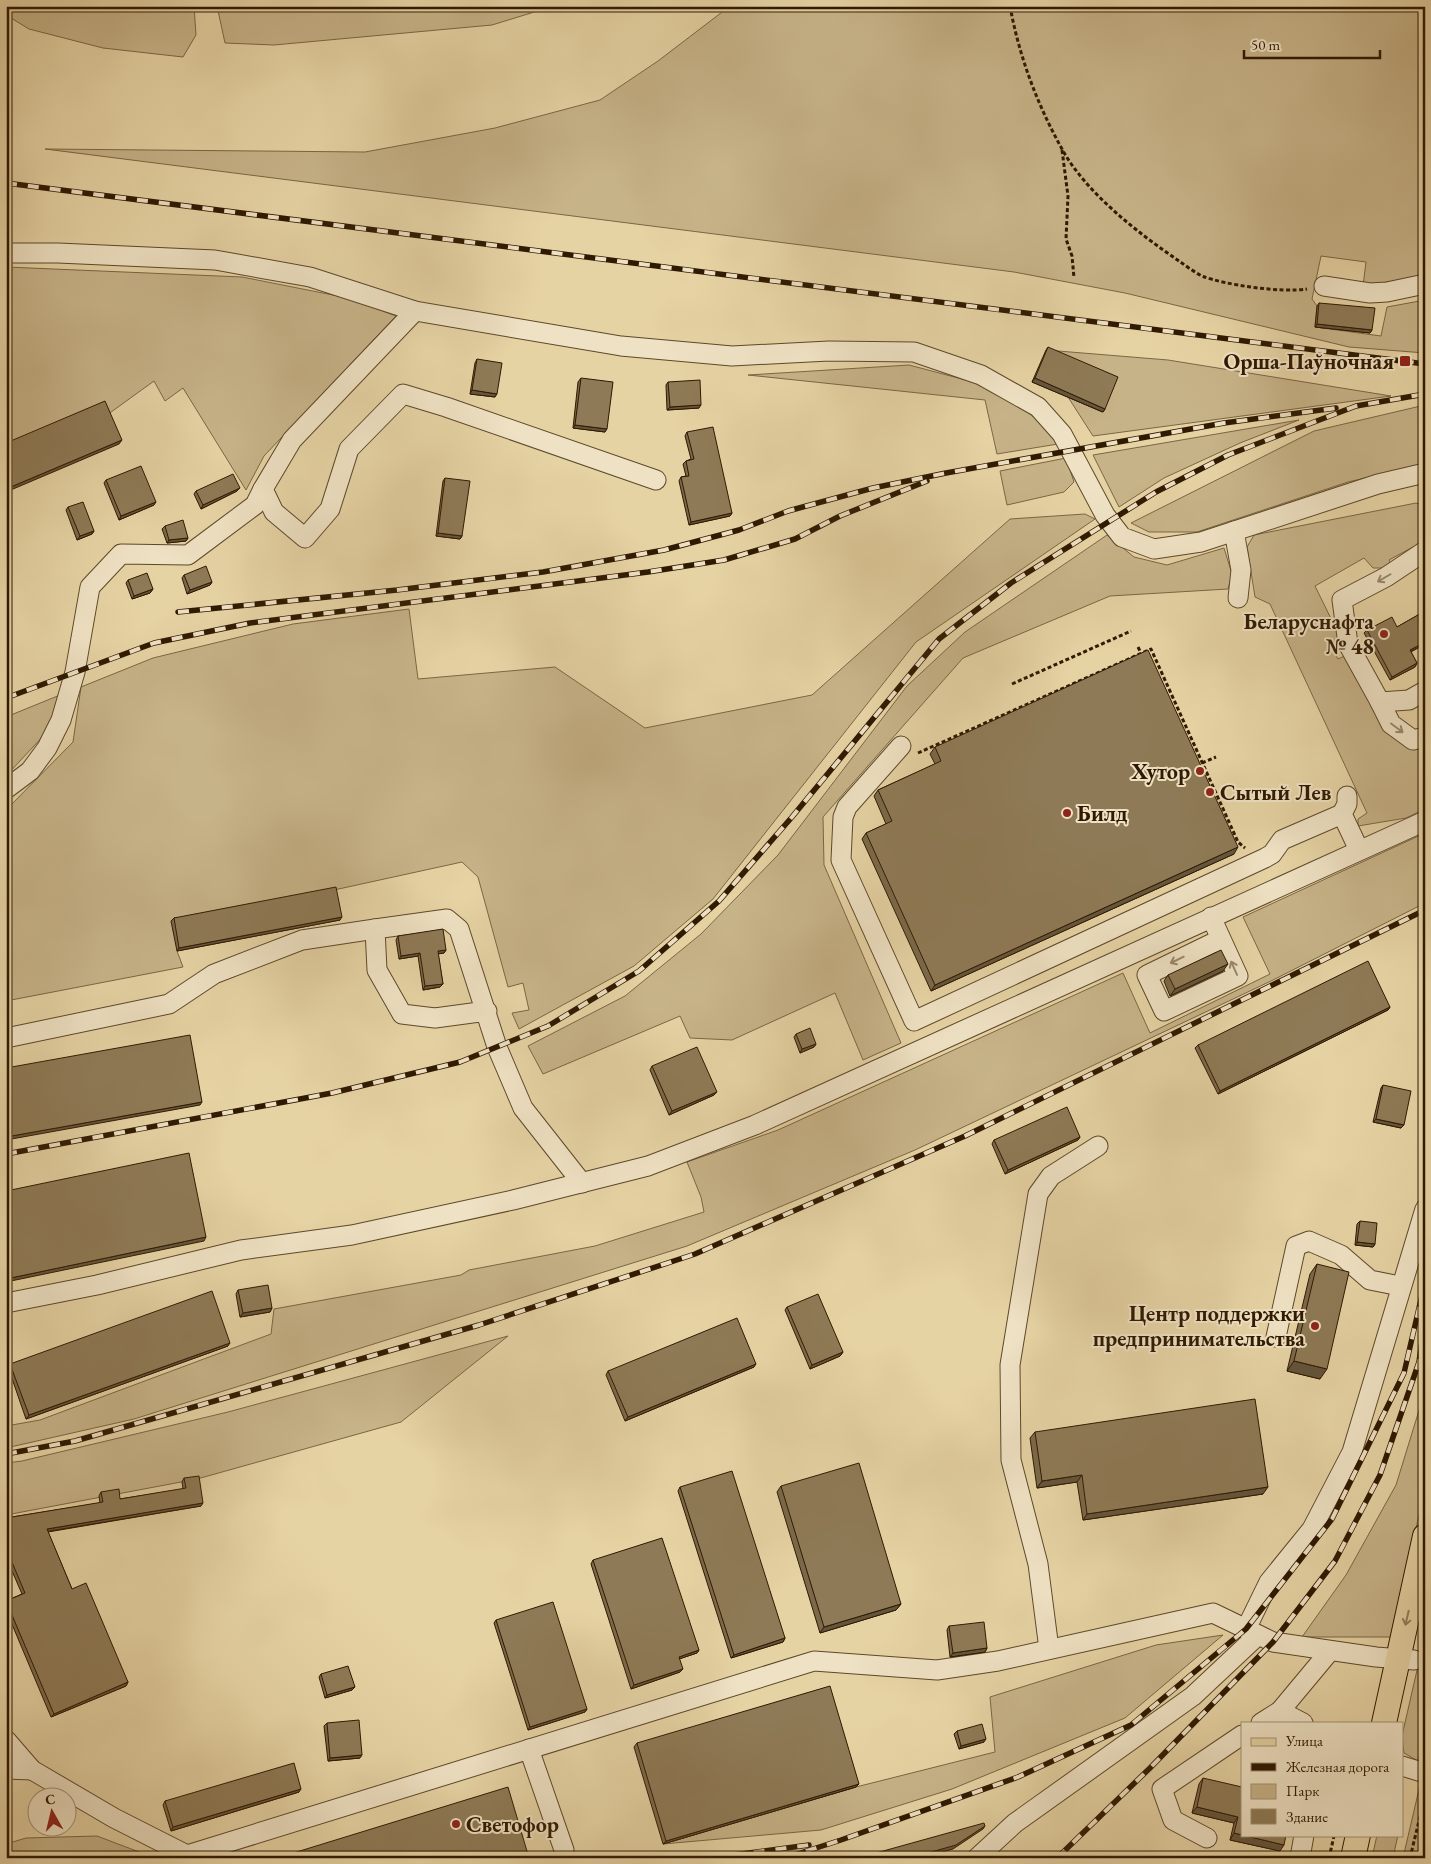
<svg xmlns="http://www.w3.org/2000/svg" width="1431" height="1864" font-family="'EB Garamond',serif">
<rect width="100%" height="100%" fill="#e6d3a4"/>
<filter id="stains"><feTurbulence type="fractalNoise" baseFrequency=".004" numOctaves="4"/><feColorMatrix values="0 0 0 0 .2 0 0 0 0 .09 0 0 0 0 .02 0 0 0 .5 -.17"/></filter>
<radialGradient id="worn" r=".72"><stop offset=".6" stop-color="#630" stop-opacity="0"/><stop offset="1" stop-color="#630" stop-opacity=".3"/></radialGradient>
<!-- green -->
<g fill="#c7b388" stroke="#7b6644">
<path d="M6,6H194L196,35L183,57L103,48L29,29L6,15Z"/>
<path d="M217,6H554L492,25L274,45L225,43Z"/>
<path d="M730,6H1425V188L1420,227L1425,228V276L1363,286L1366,262L1321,256L1312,299L1317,306L1315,327L1381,336L1387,307L1425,300V353L1349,347L1125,293L1014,272L45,149L365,152L495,128L600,100L658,61Z"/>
<path d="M6,267L242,277L348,298L396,316L264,456L246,490L183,388L165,401L154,381L107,415L6,445Z"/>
<path d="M1046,350L1168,360L1391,396L1093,436L1068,397L1102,412Z"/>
<path d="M909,365L996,388L1048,428L1058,444L997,454L985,400L748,375Z"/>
<path d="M1425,405V464L1348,482L1197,532H1149L1131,523L1314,431Z"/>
<path d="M1299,420L1240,443L1164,478L1119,507L1093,455Z"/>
<path d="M1066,458L1074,482L1064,492L1007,505L1000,471Z"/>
<path d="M1416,503L1423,505L1425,509V545L1417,551L1413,547L1389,560L1392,565L1386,568H1373L1364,558L1315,586L1340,637L1329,643L1338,659L1349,654L1392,737L1411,745H1425V809L1406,818L1358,826V819L1367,813L1270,604L1255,597L1247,547L1254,535Z"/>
<path d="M1085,514L1095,519L916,642L713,899L634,966L519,1029L512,1013L529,1010L523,983L508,987L478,877L462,862L334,890L177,951L183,967L6,1001V810L73,742L81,687L153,658L293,624L409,609L418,679L555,667L645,728L812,695L1010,519Z"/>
<path d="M1107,535L1134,557L1167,565L1224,548L1232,574L1228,589L1110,596L963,658L823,817L824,865L901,1043L863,1060L835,993L732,1040L690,1038L680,1016L543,1074L528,1046L625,996L701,934L778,855L907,686L965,632Z"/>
<path d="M60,695L46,733L6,776V717Z"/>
<path d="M1425,833V903L1273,980L915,1150L687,1246L134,1419L6,1448V1426L40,1420L271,1334L274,1309L461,1275L469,1270L595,1246L704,1212L701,1197L687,1162L778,1130L1123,973L1150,1033L1270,974L1243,917Z"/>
<path d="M508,1336L401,1422L197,1479L6,1515V1463L22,1461L228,1412Z"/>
<path d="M1425,1391V1488L1392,1637H1302L1346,1575L1396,1485Z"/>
<path d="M1223,1635L1125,1718L952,1789L821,1830L663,1844L856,1787L995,1752L990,1697L1156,1645Z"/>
<path d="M1425,1635V1731L1418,1761L1404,1753L1402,1736Z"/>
<path d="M1420,1785L1425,1786V1858H1403Z"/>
<path d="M1377,1835H1398L1393,1858H1372Z"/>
<path d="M97,1836L155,1858H6V1844L26,1838Z"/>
</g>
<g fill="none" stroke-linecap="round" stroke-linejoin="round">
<defs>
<g id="minor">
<path d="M6,253H58L215,260L310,277L415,311L621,346L732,356L829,351L914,352L981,375L1038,407L1062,434L1105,515L1122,537L1154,549L1201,542L1378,484L1425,473"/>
<path d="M1324,286L1370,293L1387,292L1425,284"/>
<path d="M415,311L292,440L263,489L274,512L305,538L330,509L349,449L403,394L446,407L656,480"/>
<path d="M1234,531L1241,570L1238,598"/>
<path d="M1425,551L1386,577L1342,600L1348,644L1380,702L1409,700L1425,691"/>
<path d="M1380,702L1391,724L1413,740L1425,737"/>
<path d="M901,746L847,807L843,817L841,860L914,1021L1265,858L1272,854L1282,840L1342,814"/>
<path d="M6,789L30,771L47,748L61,720L75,672L90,587L121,554L188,555L255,505L263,489"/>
<path d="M1347,796V804L1342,814L1359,850"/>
<path d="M1211,917L1238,976L1164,1011L1147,975L1221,939"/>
<path d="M487,1011L435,1018L402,1014L377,970L375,929L447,919L459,929L497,1047L523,1108L582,1183"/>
<path d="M6,1038L169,1004L214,974L302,940L375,929"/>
<path d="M6,1303L97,1285L241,1250L352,1235L513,1200L648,1166L755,1125L1425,821"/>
<path d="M1276,1337L1296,1246L1309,1241L1341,1255L1370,1280L1400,1286"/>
<path d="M1246,1629L1269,1582L1312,1529L1352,1452L1425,1209"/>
<path d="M1049,1649L1038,1564L1011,1460L1010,1365L1038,1194L1051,1176L1098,1146"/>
<path d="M1280,1711L1303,1723"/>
<path d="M1261,1723L1280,1711L1330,1651"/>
<path d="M6,1740L32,1770L114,1818L187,1855L814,1661L937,1670L998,1661L1213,1613L1273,1642L1376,1657L1414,1660"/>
<path d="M529,1749L564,1850"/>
<path d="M1402,1766L1425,1773"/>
<path d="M6,1769L32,1770"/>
<path d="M1207,1838L1173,1820L1162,1789L1242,1735"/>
<path d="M977,1858L1015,1823L1193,1696L1258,1635"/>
<path d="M1300,1858L1304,1835"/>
</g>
<g id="major">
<path d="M1384,1723L1425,1536"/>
<path d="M1353,1858L1358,1835"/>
</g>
</defs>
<!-- minor casing -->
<use href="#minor" stroke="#5d482a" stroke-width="21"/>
<!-- major casing -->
<use href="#major" stroke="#2f1901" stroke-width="26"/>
<!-- path -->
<g stroke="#2f1901" stroke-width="3" stroke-dasharray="4 2.5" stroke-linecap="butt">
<path d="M1010,6C1019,56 1037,104 1062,149C1086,193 1138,233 1179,261C1186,266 1194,272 1202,276C1225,285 1281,293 1307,289"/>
<path d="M1062,150L1068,196L1066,239L1072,256L1074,278"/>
<path d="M1138,647L1141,653"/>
<path d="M1012,684L1131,631"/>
<path d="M918,753L1151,649L1238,842L1245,848"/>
<path d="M1202,763L1216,757"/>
<path d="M1329,1858L1334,1836"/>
<path d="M1410,1858L1425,1796"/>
</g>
<!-- minor -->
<use href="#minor" stroke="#efe2c4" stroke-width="19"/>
<!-- major -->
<use href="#major" stroke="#e6d3a4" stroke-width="24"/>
<defs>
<g id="rail">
<path d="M6,183L1425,364"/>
<path d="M178,612L397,590L543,572L664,550L739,530L788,511L873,488L946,473L1224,423L1336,408"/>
<path d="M6,698L154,643L250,623L648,572L724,560L795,539L840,516L927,481"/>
<path d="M6,1154L332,1093L460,1062L548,1026L639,971L719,901L792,817L939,639L1011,583L1156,492L1228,455L1356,406L1425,394"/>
<path d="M6,1454L75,1441L479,1325L695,1254L965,1136L1425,910"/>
<path d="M710,1858L809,1845"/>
<path d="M785,1858L841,1840L1018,1777L1131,1725L1246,1629L1332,1519L1404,1373L1425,1282"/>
<path d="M1057,1858L1150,1768L1273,1642L1335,1561L1380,1475L1419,1362L1425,1320"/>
</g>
</defs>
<!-- rail casing -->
<use href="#rail" stroke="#2f1901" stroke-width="5.5"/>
<!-- rail -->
<use href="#rail" stroke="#efe2c4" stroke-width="4" stroke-dasharray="11" stroke-linecap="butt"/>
</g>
<!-- wall -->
<g fill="#7a694a" stroke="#2f1901">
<path d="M1319,303L1372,330L1370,333L1315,327L1317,306Z"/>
<path d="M1048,347L1105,409L1103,412L1032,382L1046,350Z"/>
<path d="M477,359L495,397L470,394L475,363Z"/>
<path d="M581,378L605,432L573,428L578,382Z"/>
<path d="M668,382L699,408L667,410L666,385Z"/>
<path d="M687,432L732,513L730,516L689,525L679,481L681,477L686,476L683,464L686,461L691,459L685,436Z"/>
<path d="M445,478L462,536L460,539L436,536L443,481Z"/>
<path d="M106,480L154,505L119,520L104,483Z"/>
<path d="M240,488L237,491L201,509L194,494L196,491Z"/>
<path d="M68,507L94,531L92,534L77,540L66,510Z"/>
<path d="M165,526L188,538L186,541L167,543L162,529Z"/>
<path d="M184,575L212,582L210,585L187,594L182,578Z"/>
<path d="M128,580L153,589L150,593L132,599L126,583Z"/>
<path d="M1425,611V644L1411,652L1417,663L1415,667L1390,680L1364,633L1367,630L1397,627Z"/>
<path d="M935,747L1234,854L931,991L862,839L866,833L886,824L874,796L878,790L935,764L930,754Z"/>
<path d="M174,918L340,920L177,951L171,921Z"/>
<path d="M398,936L446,950L444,953L438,954L443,984L440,987L423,990L418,956L399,959L396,940Z"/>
<path d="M1223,971L1170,996L1164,981L1168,975Z"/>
<path d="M1390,1007L1388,1010L1218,1094L1195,1048L1198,1045Z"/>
<path d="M796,1034L816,1044L814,1047L800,1053L794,1037Z"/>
<path d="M652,1066L714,1095L669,1115L650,1070Z"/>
<path d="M1383,1085L1401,1128L1373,1122L1381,1088Z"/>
<path d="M1080,1137L1078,1140L1005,1174L992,1144L994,1140Z"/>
<path d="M1360,1221L1375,1244L1373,1247L1355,1245L1357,1224Z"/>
<path d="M1317,1264L1320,1379L1287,1371L1310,1274Z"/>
<path d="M238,1290L272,1308L270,1312L240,1317L236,1294Z"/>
<path d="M787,1307L843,1352L840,1356L810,1369L785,1310Z"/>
<path d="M228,1346L26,1419L8,1367L10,1364Z"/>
<path d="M754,1367L625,1421L606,1375L608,1371Z"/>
<path d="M1035,1432L1263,1494L1083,1520L1077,1482L1037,1488L1030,1438Z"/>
<path d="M184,1478L201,1506L48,1532L72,1589L128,1682L126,1686L51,1717L6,1610V1601L22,1594L6,1557V1518L100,1503L99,1496L101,1492L120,1499L183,1489L182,1482Z"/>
<path d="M781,1486L901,1604L896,1610L820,1633L777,1492Z"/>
<path d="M680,1487L785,1638L783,1642L731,1658L678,1491Z"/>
<path d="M593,1560L699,1650L697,1653L679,1659L680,1672L631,1689L591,1564Z"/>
<path d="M496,1620L587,1709L585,1712L528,1730L494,1623Z"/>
<path d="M949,1626L987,1648L985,1652L950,1657L947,1630Z"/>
<path d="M321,1674L352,1690L325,1698L319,1677Z"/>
<path d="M327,1723L360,1758L328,1761L324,1726Z"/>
<path d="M957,1731L984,1742L959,1749L954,1734Z"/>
<path d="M637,1743L856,1787L663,1844L634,1747Z"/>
<path d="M1203,1778L1280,1851L1230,1840L1234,1823L1192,1813L1199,1784Z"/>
<path d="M299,1792L171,1831L163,1805L165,1801Z"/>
</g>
<!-- shaded-wall -->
<g fill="#63553c" stroke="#2f1901">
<path d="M1317,324L1372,330L1370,333L1315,327Z"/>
<path d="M1035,378L1105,409L1103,412L1032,382Z"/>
<path d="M472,390L497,394L495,397L470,394Z"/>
<path d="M701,405L699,408L667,410L670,407Z"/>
<path d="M575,425L607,429L605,432L573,428Z"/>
<path d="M122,440L119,444L6,492V489Z"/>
<path d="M240,488L237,491L201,509L203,505Z"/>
<path d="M156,502L154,505L119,520L121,516Z"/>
<path d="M732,513L730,516L689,525L691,522Z"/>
<path d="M94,531L92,534L77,540L80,536Z"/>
<path d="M438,533L462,536L460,539L436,536Z"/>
<path d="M188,538L186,541L167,543L169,540Z"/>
<path d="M212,582L210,585L187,594L190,590Z"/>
<path d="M153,589L150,593L132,599L134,596Z"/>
<path d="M1425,642V644L1407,653L1410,650Z"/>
<path d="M1417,663L1415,667L1390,680L1392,677Z"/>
<path d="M1238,847L1234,854L931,991L935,985Z"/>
<path d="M342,917L340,920L177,951L179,948Z"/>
<path d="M446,950L444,953L435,954L438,951Z"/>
<path d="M420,953L418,956L399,959L401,956Z"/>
<path d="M1228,964L1223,971L1170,996L1175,989Z"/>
<path d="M443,984L440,987L423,990L425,986Z"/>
<path d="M1390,1007L1388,1010L1218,1094L1220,1091Z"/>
<path d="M816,1044L814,1047L800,1053L802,1049Z"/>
<path d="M717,1092L714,1095L669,1115L672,1111Z"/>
<path d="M202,1102L200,1105L6,1140V1137Z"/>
<path d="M1376,1119L1404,1125L1401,1128L1373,1122Z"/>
<path d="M1080,1137L1078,1140L1005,1174L1008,1170Z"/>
<path d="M206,1237L204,1241L6,1282V1279Z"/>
<path d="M1357,1242L1375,1244L1373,1247L1355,1245Z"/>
<path d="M272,1308L270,1312L240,1317L243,1313Z"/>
<path d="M230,1343L228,1346L26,1419L29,1415Z"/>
<path d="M843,1352L840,1356L810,1369L812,1365Z"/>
<path d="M1294,1361L1327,1369L1320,1379L1287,1371Z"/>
<path d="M756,1364L754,1367L625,1421L628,1417Z"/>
<path d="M1082,1475L1077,1482L1037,1488L1042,1481Z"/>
<path d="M1268,1487L1263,1494L1083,1520L1087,1514Z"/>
<path d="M203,1503L201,1506L44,1532L47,1529Z"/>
<path d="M901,1604L896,1610L820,1633L824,1627Z"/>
<path d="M785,1638L783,1642L731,1658L734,1655Z"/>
<path d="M987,1648L985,1652L950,1657L953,1653Z"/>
<path d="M699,1650L697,1653L676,1660L679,1657Z"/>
<path d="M683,1669L680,1672L631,1689L634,1685Z"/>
<path d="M128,1682L126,1686L51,1717L54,1714Z"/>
<path d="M355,1687L352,1690L325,1698L327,1695Z"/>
<path d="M587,1709L585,1712L528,1730L530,1727Z"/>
<path d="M986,1739L984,1742L959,1749L961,1746Z"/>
<path d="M362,1755L360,1758L328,1761L330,1758Z"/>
<path d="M859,1784L856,1787L663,1844L666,1841Z"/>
<path d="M301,1789L299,1792L171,1831L173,1827Z"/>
<path d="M1197,1807L1238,1817L1234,1823L1192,1813Z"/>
<path d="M985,1826L983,1829L953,1849L920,1858H910Z"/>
<path d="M1234,1833L1284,1845L1280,1851L1230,1840Z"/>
</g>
<!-- building -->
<g fill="#8e7a56" stroke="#2f1901">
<path d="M1319,303L1375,308L1372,330L1317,324Z"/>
<path d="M1048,347L1118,377L1105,409L1035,378Z"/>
<path d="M477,359L502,363L497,394L472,390Z"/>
<path d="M581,378L613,382L607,429L575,425Z"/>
<path d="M700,380L701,405L670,407L668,382Z"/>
<path d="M105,401L122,440L6,489V443Z"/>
<path d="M713,427L732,513L691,522L681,477L689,476L686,461L694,459L687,432Z"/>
<path d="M141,466L156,502L121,516L106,480Z"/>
<path d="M233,474L240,488L203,505L196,491Z"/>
<path d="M445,478L470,481L462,536L438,533Z"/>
<path d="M83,502L94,531L80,536L68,507Z"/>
<path d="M183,520L188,538L169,540L165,526Z"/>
<path d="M206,566L212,582L190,590L184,575Z"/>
<path d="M147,573L153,589L134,596L128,580Z"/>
<path d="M1425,611V642L1410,650L1417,663L1392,677L1367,630L1392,617L1397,627Z"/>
<path d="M1148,650L1238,847L935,985L866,833L892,821L878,790L941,761L935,747Z"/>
<path d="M336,887L342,917L179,948L174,918Z"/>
<path d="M443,929L446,950L438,951L443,984L425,986L420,953L401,956L398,936Z"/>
<path d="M1221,950L1228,964L1175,989L1168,975Z"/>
<path d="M1368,961L1390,1007L1220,1091L1198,1045Z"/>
<path d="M810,1028L816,1044L802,1049L796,1034Z"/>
<path d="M190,1035L202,1102L6,1137V1068Z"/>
<path d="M697,1047L717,1092L672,1111L652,1066Z"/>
<path d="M1383,1085L1411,1091L1404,1125L1376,1119Z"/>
<path d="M1067,1107L1080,1137L1008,1170L994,1140Z"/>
<path d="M189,1153L206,1237L6,1279V1191Z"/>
<path d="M1360,1221L1377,1223L1375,1244L1357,1242Z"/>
<path d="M1317,1264L1349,1272L1327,1369L1294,1361Z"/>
<path d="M268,1285L272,1308L243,1313L238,1290Z"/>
<path d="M212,1291L230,1343L29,1415L10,1364Z"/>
<path d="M818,1294L843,1352L812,1365L787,1307Z"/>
<path d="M737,1318L756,1364L628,1417L608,1371Z"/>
<path d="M1255,1399L1268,1487L1087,1514L1082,1475L1042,1481L1035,1432Z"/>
<path d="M859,1463L901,1604L824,1627L781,1486Z"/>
<path d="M732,1471L785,1638L734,1655L680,1487Z"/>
<path d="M199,1476L203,1503L47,1529L72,1589L86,1583L128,1682L54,1714L6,1601L25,1593L6,1548V1518L103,1502L101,1492L119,1489L120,1499L186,1488L184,1478Z"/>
<path d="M662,1538L699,1650L679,1657L683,1669L634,1685L593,1560Z"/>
<path d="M553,1602L587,1709L530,1727L496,1620Z"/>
<path d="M984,1622L987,1648L953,1653L949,1626Z"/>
<path d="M348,1666L355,1687L327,1695L321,1674Z"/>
<path d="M830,1686L859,1784L666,1841L637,1743Z"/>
<path d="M359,1720L362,1755L330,1758L327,1723Z"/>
<path d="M982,1724L986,1739L961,1746L957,1731Z"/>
<path d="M294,1763L301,1789L173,1827L165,1801Z"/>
<path d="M1203,1778L1242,1787V1835L1234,1833L1238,1817L1197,1807Z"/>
<path d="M508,1787L529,1858H277Z"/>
<path d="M984,1823L985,1826L956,1845L910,1858H858Z"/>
<path d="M1242,1835H1286L1284,1845Z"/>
</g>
<!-- one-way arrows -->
<defs><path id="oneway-shaft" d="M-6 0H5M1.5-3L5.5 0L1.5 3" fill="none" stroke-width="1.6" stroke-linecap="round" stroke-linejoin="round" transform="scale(1.25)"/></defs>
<g stroke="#99886c">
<use href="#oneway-shaft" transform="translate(1384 578) rotate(150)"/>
<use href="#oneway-shaft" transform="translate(1397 728) rotate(37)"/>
<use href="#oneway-shaft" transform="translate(1177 960) rotate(154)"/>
<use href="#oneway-shaft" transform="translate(1234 968) rotate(-114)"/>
</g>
<use stroke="#947f5b" href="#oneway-shaft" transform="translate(1407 1618) rotate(103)"/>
<!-- markers -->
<g fill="#8f2418" stroke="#efe2c4" stroke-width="2">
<rect x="1399" y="355" width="12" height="12" rx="2.5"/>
<circle cx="1384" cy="634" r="5"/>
<circle cx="1200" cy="771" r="5"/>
<circle cx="1210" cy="792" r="5"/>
<circle cx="1067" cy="813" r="5"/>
<circle cx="1315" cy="1326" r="5"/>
<circle cx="456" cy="1824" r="5"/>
</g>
<g text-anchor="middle" stroke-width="4" stroke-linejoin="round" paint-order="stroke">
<!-- poi labels -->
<g font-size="22" font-weight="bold" fill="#2f1901" stroke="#efe2c4" text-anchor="end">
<text x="1394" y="369">Орша-Паўночная</text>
<text x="1374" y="629">Беларуснафта<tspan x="1374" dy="25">№ 48</tspan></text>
<text x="1190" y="779">Хутор</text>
<text x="1220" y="800" text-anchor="start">Сытый Лев</text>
<text x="1077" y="821" text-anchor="start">Билд</text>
<text x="1305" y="1321">Центр поддержки<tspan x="1305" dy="25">предпринимательства</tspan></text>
<text x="466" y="1832" text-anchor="start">Светофор</text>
</g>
</g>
<!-- margin -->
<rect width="1431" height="1864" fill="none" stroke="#e6d3a4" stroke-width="25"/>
<rect x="8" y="8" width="1416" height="1849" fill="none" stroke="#2f1901" stroke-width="2.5"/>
<rect x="12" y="12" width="1406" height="1839" fill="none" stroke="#2f1901"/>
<!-- legend -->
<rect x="1241" y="1722" width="162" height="115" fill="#efe2c4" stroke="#a29276"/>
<rect x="1251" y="1738" width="25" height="8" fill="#e6d3a4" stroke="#a29276"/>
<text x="1286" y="1746" font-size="15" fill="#2f1901">Улица</text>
<rect x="1251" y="1763" width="25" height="8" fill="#2f1901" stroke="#a29276"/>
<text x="1286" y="1772" font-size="15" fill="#2f1901">Железная дорога</text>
<rect x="1251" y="1784" width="25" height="15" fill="#c7b388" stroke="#a29276"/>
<text x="1286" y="1796" font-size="15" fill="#2f1901">Парк</text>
<rect x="1251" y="1809" width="25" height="15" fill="#8e7a56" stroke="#a29276"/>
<text x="1286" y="1822" font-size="15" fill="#2f1901">Здание</text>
<!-- north arrow -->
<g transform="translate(52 1812) rotate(352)"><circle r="24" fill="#efe2c4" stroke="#a29276"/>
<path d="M0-4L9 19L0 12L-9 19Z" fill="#8f2418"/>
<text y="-8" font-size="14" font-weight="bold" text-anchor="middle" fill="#2f1901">С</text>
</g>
<!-- scale -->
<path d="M1244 50v8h136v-8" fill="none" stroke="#2f1901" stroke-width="2.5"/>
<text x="1251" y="50" font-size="15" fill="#2f1901" stroke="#efe2c4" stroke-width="4" paint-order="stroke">50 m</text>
<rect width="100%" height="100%" filter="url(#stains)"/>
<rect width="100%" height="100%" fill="url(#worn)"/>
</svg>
